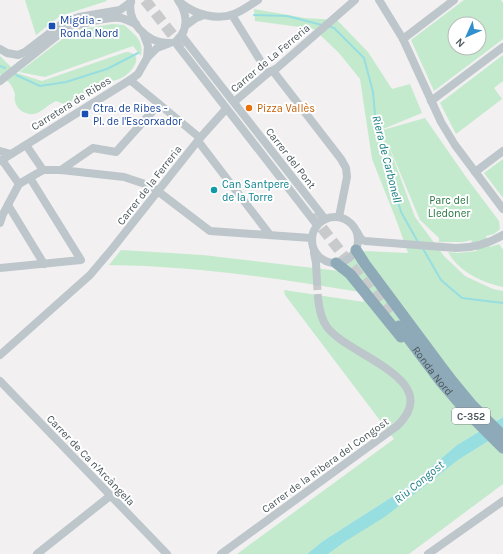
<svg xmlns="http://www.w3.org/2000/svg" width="503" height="554" font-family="Karla,sans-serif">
<rect width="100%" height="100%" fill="#f2f0f1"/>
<!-- green -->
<g fill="#c4eacd" fill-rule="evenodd">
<path d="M25,0H106L107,1L60,16L36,35Z"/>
<path d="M464,0H501L503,3V39L434,91L411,40ZM455,24H479V48H455Z"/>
<path d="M254,9L305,18L337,20L368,52L392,89L410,84L422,113L383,129V130L425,118L466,177L499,221L500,229L494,234L486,236L490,247L499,244L503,250V287C481,282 459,272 448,252L458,253L477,251L471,240L463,242H439V238L420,220L388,144L415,217L444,256L465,276L493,289L503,291V417L457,445L409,486L323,541L307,554H237L394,439L285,295L284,290L364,302L360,292C276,278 194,266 109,265L121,250L203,255L339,271L364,251L408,253L397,222L372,159L360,79L339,53L314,29L255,21Z"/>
<path d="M112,24L124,25C135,35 144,40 141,56L133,46L45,77L19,72L65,37L81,29Z"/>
<path d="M126,52C144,53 135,69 125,76C119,80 112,81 105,83C92,88 81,97 69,104H64L56,101C49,104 44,110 37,113C28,117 16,110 15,101C14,99 15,97 15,95C14,86 6,79 0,74V56L17,73L42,81Z"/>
<path d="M503,55V81L494,88L502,99L456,134L440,103Z"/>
<path d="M503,159V198L484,173Z"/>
<path d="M503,432V484L409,554H328L458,460Z"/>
</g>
<!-- water -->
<path fill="#97dee1" d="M503,417V432L458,460L386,516L346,541L328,554H307L323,541L409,486L457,445Z"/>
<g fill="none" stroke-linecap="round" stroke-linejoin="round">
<!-- stream -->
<g stroke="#97dee1" stroke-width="2">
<path d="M254,15L287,16L322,25"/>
<path d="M328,26L334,28L364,58L373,92L376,126L401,212L418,242"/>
<path d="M0,66L5,68"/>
<path d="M16,75L40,86L66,82L107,69L138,53"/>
<path d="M422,247L441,280L462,298L503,303"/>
</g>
<!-- minor-tunnel -->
<path stroke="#c8cacc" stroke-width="8" stroke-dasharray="8 4" stroke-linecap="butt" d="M317,282L318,298"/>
<!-- highway-tunnel -->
<g stroke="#c8cacc" stroke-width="11" stroke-dasharray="11 5.5" stroke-linecap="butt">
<path d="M145,0L183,48"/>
<path d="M312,215L389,314"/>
</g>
<!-- minor -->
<g stroke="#bdc6cb" stroke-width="8">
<path d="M131,0C126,22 147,42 167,43"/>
<path d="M379,0L403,39L441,122L455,145L503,209"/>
<path d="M181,3C195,14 216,21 234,14C242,11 250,5 258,0"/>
<path d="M232,15L268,73"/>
<path d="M185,26L196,18L204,15"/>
<path d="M143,33L148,46L147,58"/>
<path d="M182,36L325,219"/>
<path d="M178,39C189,29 187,12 178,0"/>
<path d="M403,39L454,0"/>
<path d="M175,42L317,225"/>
<path d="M0,49L7,53L18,55L25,52L59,26L67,21L79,17L120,10L131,2"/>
<path d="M273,71L341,159L346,168L347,177L339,217"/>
<path d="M130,80L200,138"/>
<path d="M0,81L63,31C75,25 108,16 121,18C126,19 131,22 136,24"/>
<path d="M431,101L503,47"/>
<path d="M234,102L268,73L277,68L355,0"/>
<path d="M198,141L270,235"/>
<path d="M26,145L43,170"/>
<path d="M0,151L11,154"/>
<path d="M2,160L19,184L43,170H61L124,177L151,186L210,231L311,238"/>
<path d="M0,161L130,80L138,74L147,58L157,48L170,43"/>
<path d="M61,170L93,148L116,152L159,104"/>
<path d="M475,172L503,151"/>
<path d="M8,205L44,264"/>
<circle cx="335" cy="240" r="23"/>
<path d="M0,223L3,214L19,184"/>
<path d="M357,232L361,239L365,241L456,248C474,248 488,244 503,235"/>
<path d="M314,253L316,263L317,282"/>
<path d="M0,268L81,260L30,178"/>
<path d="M0,355L90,275L112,249L200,138L226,109"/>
<path d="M0,381L167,554"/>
<path d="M37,554L110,496"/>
<path d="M221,554L397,426C446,379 348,356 327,327C321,319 319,308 318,298"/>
<path d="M428,554L503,501"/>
</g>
<!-- highway -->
<g stroke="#8eaab8" stroke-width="11">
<path d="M356,250L365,264L449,377"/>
<path d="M336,263L350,274L401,337"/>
<path id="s1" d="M399,326L441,382L466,411L503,448"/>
<path d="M444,371L472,405L503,436"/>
</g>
</g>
<!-- markers -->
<g fill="#1a4fb4" stroke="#fff" stroke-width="1.5">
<rect x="48" y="22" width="8" height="8" rx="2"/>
<rect x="81" y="110" width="8" height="8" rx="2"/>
</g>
<circle fill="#e8710a" stroke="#fff" stroke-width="1.5" cx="249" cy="108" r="4"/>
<circle fill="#0f9aa8" stroke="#fff" stroke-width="1.5" cx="214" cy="190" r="4"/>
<g text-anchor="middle" stroke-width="4" stroke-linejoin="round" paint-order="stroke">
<!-- shield labels -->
<rect fill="#fff" stroke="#80898c" stroke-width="1" x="452" y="408" width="38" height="16" rx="3"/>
<g font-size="10" font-weight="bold" fill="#4a565b">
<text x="471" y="420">C-352</text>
</g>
<!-- transit labels -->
<g font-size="11" fill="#164399" stroke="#fff" text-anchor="start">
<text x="60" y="24">Migdia -<tspan x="60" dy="13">Ronda Nord</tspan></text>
<text x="93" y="112">Ctra. de Ribes -<tspan x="93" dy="13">Pl. de l'Escorxador</tspan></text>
</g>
<!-- street labels -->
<g font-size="11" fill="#4a565b" stroke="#fff">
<text transform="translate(270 58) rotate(-40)" y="4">Carrer de La Ferreria</text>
<text transform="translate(71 103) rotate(-32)" y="4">Carretera de Ribes</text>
<text transform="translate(291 158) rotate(52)" y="4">Carrer del Pont</text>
<text transform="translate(149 185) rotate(-52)" y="4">Carrer de la Ferreria</text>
<text dy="4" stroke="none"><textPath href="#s1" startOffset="56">Ronda Nord</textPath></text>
<text transform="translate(91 460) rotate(46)" y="4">Carrer de Ca n'Arcàngela</text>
<text transform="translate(325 465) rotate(-36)" y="4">Carrer de la Ribera del Congost</text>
</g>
<!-- food labels -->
<g font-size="11" fill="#c56008" stroke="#fff" text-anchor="start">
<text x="257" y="112">Pizza Vallès</text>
</g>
<!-- culture labels -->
<g font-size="11" fill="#0d838f" stroke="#fff" text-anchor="start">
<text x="222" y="188">Can Santpere<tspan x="222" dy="13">de la Torre</tspan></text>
</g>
<!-- park labels -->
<g font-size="11" fill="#23743e" stroke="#fff">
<text x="449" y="204">Parc del<tspan x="449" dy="13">Lledoner</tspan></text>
</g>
<!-- water labels -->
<g font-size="12" font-style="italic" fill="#1d8185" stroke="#fff">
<text transform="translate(387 159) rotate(76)" y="4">Riera de Carbonell</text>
<text transform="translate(419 482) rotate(-39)" y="4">Riu Congost</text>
</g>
</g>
<!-- north arrow -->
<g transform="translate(467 36) rotate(225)"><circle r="19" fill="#ffffff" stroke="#b7bbbd"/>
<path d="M0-3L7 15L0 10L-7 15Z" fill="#308fcc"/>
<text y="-6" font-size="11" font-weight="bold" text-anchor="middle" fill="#4a565b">N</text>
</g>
</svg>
